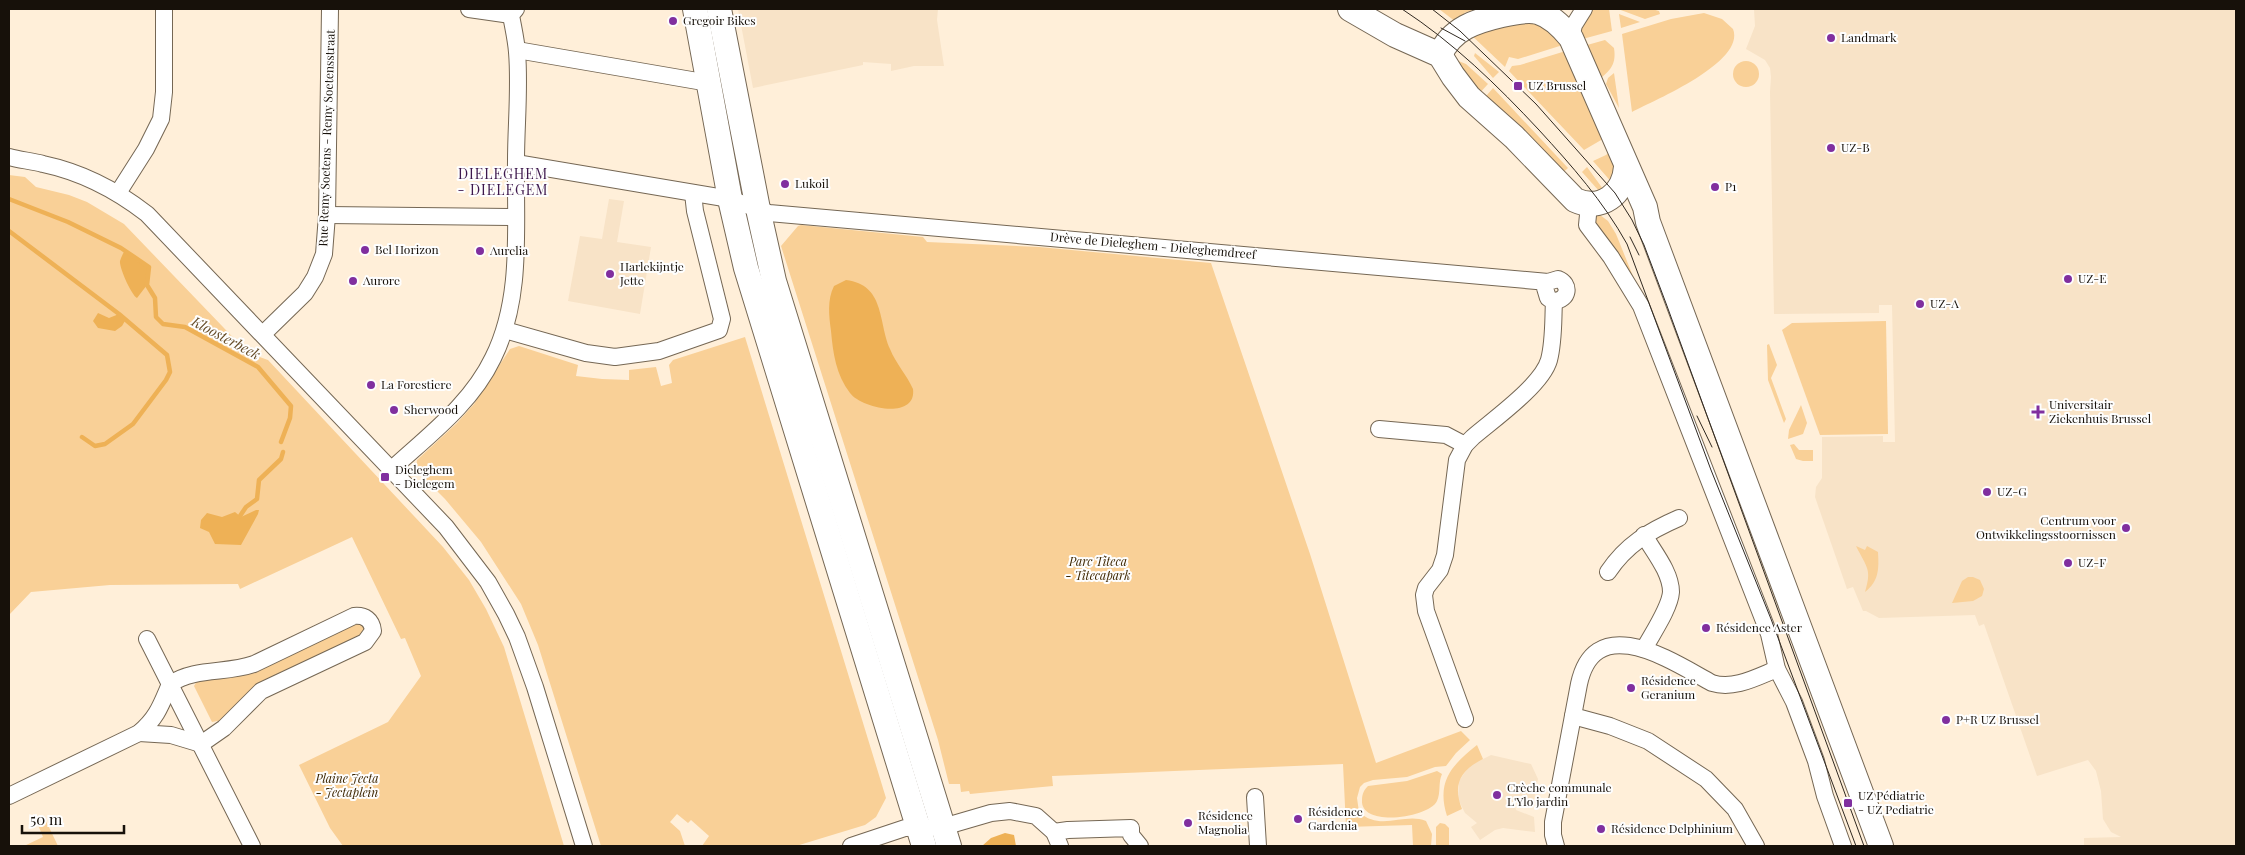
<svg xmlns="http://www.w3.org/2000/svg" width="2245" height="855" font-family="'Playfair Display',serif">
<rect width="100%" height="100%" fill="#ffefd9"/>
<!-- built -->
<g fill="#f8e3c7">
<path d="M738,9H938L937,20L944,66H914L891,71V64L863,62V65L753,88Z"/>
<path d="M1754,9H2236V846H2084V838L2121,837L2111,832L2103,819L2101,791L2096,771L2088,760L2037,776L1984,624L1979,626L1975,615L1879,618L1866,611H1863L1853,587L1847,589L1815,497L1816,487L1822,478V437L1883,436V442H1895L1892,305H1879V313L1774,314L1770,92L1771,77L1770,68L1765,60L1746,49L1755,26Z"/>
<path d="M609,199L624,201L617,242L651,247L640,314L568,301L580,236L602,239Z"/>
<path d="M1491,755L1531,764L1538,779L1533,805L1514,802L1516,810L1534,817L1535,832L1503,828L1495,830L1480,840L1471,827L1477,823L1465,813L1458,799L1459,781L1469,766Z"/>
</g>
<!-- green -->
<g fill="#f9d097">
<path d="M1439,9H1476L1464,13L1465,17L1460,25Z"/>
<path d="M1592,9H1609L1612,31L1579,40L1580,30Z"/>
<path d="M1618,9H1652L1659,11L1660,14L1645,19Z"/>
<path d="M1704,13L1722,19L1733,29C1746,62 1655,100 1632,112L1622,34L1671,19Z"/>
<path d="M1619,14L1640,22L1621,28Z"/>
<path d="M1539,21L1566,44L1518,59L1509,57L1505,67L1468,32Z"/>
<path d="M1605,40L1614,48C1617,67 1608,72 1595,83L1580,47Z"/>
<path d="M1569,50L1608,136L1584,150L1509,71L1512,66L1520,65Z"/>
<path d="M1475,53L1499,72L1493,78L1474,56Z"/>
<path d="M1451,58L1466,64L1488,84L1476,97Z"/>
<circle cx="1746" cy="74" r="13"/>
<path d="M1614,73L1619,108L1606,84L1608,78Z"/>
<path d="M1493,88L1568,168L1558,177L1481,102Z"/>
<path d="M1614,148L1618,159L1614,185L1593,161L1606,155Z"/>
<path d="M1587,167L1603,189L1599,191L1582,172Z"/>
<path d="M9,175L25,177L36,187L69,195L87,202L124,224L248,353L268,360L443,547L469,580L486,609L504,647L564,846H343L330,828L299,765L388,722L421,676L405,638L401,639L352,537L240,589L238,584L110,585L31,592L9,615Z"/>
<path d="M1596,212L1608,221L1616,234L1645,306L1590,220Z"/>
<path d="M801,225L923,237L927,242L1039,247L1211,263L1310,554L1376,763L1461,731L1470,740L1456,753L1446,766L1435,767L1407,777L1373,780L1364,783L1360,787L1357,798L1359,812C1381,832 1404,812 1426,821L1432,834L1431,846H1413L1412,825L1346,827L1343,764L1052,776L1053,786L970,794L969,791L961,792L960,784H949L938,740L781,246L798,226Z"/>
<path d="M1886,321L1888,434L1820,435L1782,330L1792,323Z"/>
<path d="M745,337L886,798L876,817L865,825L796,846H702L709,836L691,820L688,823L677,814L670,822L680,831L685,846H601L538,645L521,604L481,542L445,499L416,470L417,460L457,423L474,404L510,349L519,346L578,365L576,376L602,379L629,380V370L656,367L661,386L672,383L669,365L673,360Z"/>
<path d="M1769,344L1777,365L1771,378L1786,419L1784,423L1768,380L1767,345Z"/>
<path d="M1801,405L1807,423L1803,434L1788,439L1789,430Z"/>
<path d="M1794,444L1799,450H1813V461H1803L1796,459L1790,445Z"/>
<path d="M1856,546L1865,550L1867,546L1878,552C1879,569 1879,581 1865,592C1872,569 1867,568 1856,546Z"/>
<path d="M1968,577H1973L1980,580L1984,589L1982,596L1973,601L1952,603L1962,581Z"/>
<path d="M356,622L364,623L366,633L223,720L212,722L194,686L197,681Z"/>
<path d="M1477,745L1483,759C1461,770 1452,784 1462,809L1447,816C1436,781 1452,765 1477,745Z"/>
<path d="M1437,771L1442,774C1438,782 1441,793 1437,801C1429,818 1360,828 1362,800C1362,794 1364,790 1368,786L1407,781Z"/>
<path d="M46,821L58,846H24L43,837L38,825Z"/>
<path d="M1440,823L1445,824L1449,828V846H1436V827Z"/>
</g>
<!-- water -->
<g fill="#eeb156">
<path d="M125,250L137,261L149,267L147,285L137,298C132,296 119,268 120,261C121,257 123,254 125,250Z"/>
<path d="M846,280C885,285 878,321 890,349C896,364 907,375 913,389C917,420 862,409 850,393C836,375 833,353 831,331C829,316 827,300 834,286Z"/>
<path d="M98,313L109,318L119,314L126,319L122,326L115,331L98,328L93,321Z"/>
<path d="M256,510H259L258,514L241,545L215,544L209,532L200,528L201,520L207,513L222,517L235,512L241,517Z"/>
<path d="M1005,833L1014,835L1016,846H982L991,838Z"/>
</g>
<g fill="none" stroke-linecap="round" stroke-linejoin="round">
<!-- stream -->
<g stroke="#eeb156" stroke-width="4.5">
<path d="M9,199L68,222L121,248L149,267L147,285L155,298L156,317L163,324L185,327L258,367L291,406L290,418L281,442"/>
<path d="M9,231L119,314L167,355L170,372L166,380L133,424L105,444L95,446L82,437"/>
<path d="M240,516L246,507L257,499L259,480L281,459L283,452"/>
</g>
<defs>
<g id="street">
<path d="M469,9L511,15"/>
<path d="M1571,38L1574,25L1584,9"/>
<path d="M517,50L709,83"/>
<path d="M9,157C20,160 32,161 43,164C81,172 116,190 147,214L446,527L488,582L506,614L517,637L535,687L584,846"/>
<path d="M516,163L730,199L769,213L1548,282L1558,279C1571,284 1569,300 1554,301L1548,298L1545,288L1548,282"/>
<path d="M118,193L146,149L161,119L164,92V9"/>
<path d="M1589,205L1587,225L1611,257L1641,306L1769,634L1777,669L1794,702L1816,761L1825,796L1843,846"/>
<path d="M327,215L515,217"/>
<path d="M505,330L586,353L615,357L659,351L719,330L722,319L695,211L693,193"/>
<path d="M263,334L305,293L315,277L324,254L327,215L330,9"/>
<path d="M1379,429L1446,435L1465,445"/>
<path d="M392,469C429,435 471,404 493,358C523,298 515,227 516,161C516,125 520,88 517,52C516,39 513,27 511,15L516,9"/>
<path d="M1644,535C1653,551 1671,572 1671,592C1670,608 1652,634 1644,649"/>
<path d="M1608,572C1626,545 1649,531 1679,518"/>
<path d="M147,639L252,846"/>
<path d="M170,684C196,667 226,674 254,664L354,616C365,615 372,620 373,631L365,642L261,691L224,728L201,744"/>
<path d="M1573,716L1610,726L1648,741L1706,779L1735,809L1756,846"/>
<path d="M1465,719L1426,611L1424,595L1426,588L1440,570L1445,555L1457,460L1465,445L1473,437C1494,419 1542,385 1549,360C1554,341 1553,320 1554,301"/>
<path d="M139,733L171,735L201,744"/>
<path d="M9,796L139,733C157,718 161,705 170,684"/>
<path d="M1255,797L1258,846"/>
<path d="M1054,832L1068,830L1131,828V835L1140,846"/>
<path d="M851,846L905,828L943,827L991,813L1010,811L1036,816L1054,832L1060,846"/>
<path d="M1556,846L1553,835V822L1579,684C1595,609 1673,662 1712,683C1734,690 1757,677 1777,669"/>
</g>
<g id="secondary">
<path d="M695,9L730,199L746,268L924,846"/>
<path d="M719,9L758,209L774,281L949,846"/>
<path d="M1350,9L1395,35L1440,55L1453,76L1469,97L1514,137L1575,200C1601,212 1624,194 1626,167"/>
<path d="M1440,55C1445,43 1455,33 1466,27C1481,19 1522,8 1538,12C1551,16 1563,28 1571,38L1645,207L1648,222L1881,846"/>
</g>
</defs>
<!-- street casing -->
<use href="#street" stroke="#756754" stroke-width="18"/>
<!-- secondary casing -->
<use href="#secondary" stroke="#756754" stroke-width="26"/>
<!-- street -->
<use href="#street" stroke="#fff" stroke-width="16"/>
<!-- secondary -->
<use href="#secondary" stroke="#fff" stroke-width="24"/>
<!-- tram -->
<g stroke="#302921" stroke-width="1">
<path d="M1402,9C1454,43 1497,85 1539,130C1572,166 1603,201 1627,244L1711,470L1771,619L1856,846"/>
<path d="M1432,9L1460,31L1536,104L1615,193L1632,220L1644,245L1667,306L1864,846"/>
<path d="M1441,28L1465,41"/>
<path d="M1630,237L1639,255"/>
<path d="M1697,416L1712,447"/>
</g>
</g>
<!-- markers -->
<g fill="#802f9f" stroke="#fefefe" stroke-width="2">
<circle cx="673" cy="21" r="5"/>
<circle cx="1831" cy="38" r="5"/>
<rect x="1513" y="81" width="10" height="10" rx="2.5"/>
<circle cx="1831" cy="148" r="5"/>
<circle cx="785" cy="184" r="5"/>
<circle cx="1715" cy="187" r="5"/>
<circle cx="365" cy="250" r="5"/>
<circle cx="480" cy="251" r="5"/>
<circle cx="610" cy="274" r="5"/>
<circle cx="2068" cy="279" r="5"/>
<circle cx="353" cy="281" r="5"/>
<circle cx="1920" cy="304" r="5"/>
<circle cx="371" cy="385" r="5"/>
<circle cx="394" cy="410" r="5"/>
<path d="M2035.5 404.5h5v5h5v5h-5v5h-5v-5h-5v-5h5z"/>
<rect x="380" y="472" width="10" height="10" rx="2.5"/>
<circle cx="1987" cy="492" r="5"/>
<circle cx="2126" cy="528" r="5"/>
<circle cx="2068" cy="563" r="5"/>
<circle cx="1706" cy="628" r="5"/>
<circle cx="1631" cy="688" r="5"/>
<circle cx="1946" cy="720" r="5"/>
<circle cx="1497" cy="795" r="5"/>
<rect x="1843" y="798" width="10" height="10" rx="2.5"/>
<circle cx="1298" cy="819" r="5"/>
<circle cx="1188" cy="823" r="5"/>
<circle cx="1601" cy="829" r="5"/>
</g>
<g text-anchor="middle" stroke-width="4" stroke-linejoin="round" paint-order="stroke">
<!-- poi labels -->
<g font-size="12" fill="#17110a" stroke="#fefefe" text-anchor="start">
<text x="683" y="25">Gregoir Bikes</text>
<text x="1841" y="42">Landmark</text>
<text x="1528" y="90">UZ Brussel</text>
<text x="1841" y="152">UZ-B</text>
<text x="795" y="188">Lukoil</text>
<text x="1725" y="191">P1</text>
<text x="375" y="254">Bel Horizon</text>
<text x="490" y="255">Aurelia</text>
<text x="620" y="271">Harlekijntje<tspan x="620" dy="14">Jette</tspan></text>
<text x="2078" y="283">UZ-E</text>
<text x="363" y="285">Aurore</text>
<text x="1930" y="308">UZ-A</text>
<text x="381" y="389">La Forestiere</text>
<text x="2049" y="409">Universitair<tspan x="2049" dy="14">Ziekenhuis Brussel</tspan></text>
<text x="404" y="414">Sherwood</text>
<text x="395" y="474">Dieleghem<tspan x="395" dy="14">- Dielegem</tspan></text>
<text x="1997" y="496">UZ-G</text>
<text x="2116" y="525" text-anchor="end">Centrum voor<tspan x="2116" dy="14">Ontwikkelingsstoornissen</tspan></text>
<text x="2078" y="567">UZ-F</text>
<text x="1716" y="632">Résidence Aster</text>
<text x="1641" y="685">Résidence<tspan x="1641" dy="14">Geranium</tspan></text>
<text x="1956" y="724">P+R UZ Brussel</text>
<text x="1507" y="792">Crèche communale<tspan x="1507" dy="14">L'Ylo jardin</tspan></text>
<text x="1858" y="800">UZ Pédiatrie<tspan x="1858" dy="14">- UZ Pediatrie</tspan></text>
<text x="1308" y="816">Résidence<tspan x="1308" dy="14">Gardenia</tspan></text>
<text x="1198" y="820">Résidence<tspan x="1198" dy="14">Magnolia</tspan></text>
<text x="1611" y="833">Résidence Delphinium</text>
</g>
<!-- street labels -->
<g font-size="12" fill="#17110a" stroke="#fefefe">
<text transform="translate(327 138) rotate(-88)" y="4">Rue Remy Soetens - Remy Soetensstraat</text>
<text transform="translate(1153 246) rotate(5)" y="4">Drève de Dieleghem - Dieleghemdreef</text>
</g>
<!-- park labels -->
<g font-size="12" font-style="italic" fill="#3d2600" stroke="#fefefe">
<text x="1098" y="566">Parc Titeca<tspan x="1098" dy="14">- Titecapark</tspan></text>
<text x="347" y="783">Plaine Jecta<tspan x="347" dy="14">- Jectaplein</tspan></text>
</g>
<!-- neighbourhood labels -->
<g font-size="14" letter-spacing="1" fill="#3d174c" stroke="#fefefe">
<text x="503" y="179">DIELEGHEM<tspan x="503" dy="16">- DIELEGEM</tspan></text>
</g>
<!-- water labels -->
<g font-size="14" font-style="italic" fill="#664c27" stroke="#fefefe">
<text transform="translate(226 338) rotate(28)" y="5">Kloosterbeek</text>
</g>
</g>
<!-- border -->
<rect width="2245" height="855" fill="none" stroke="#17110a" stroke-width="20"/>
<!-- scale -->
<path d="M22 825v8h102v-8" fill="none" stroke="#17110a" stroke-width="2.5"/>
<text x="30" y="825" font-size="15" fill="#17110a" stroke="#fefefe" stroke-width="4" paint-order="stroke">50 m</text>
</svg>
